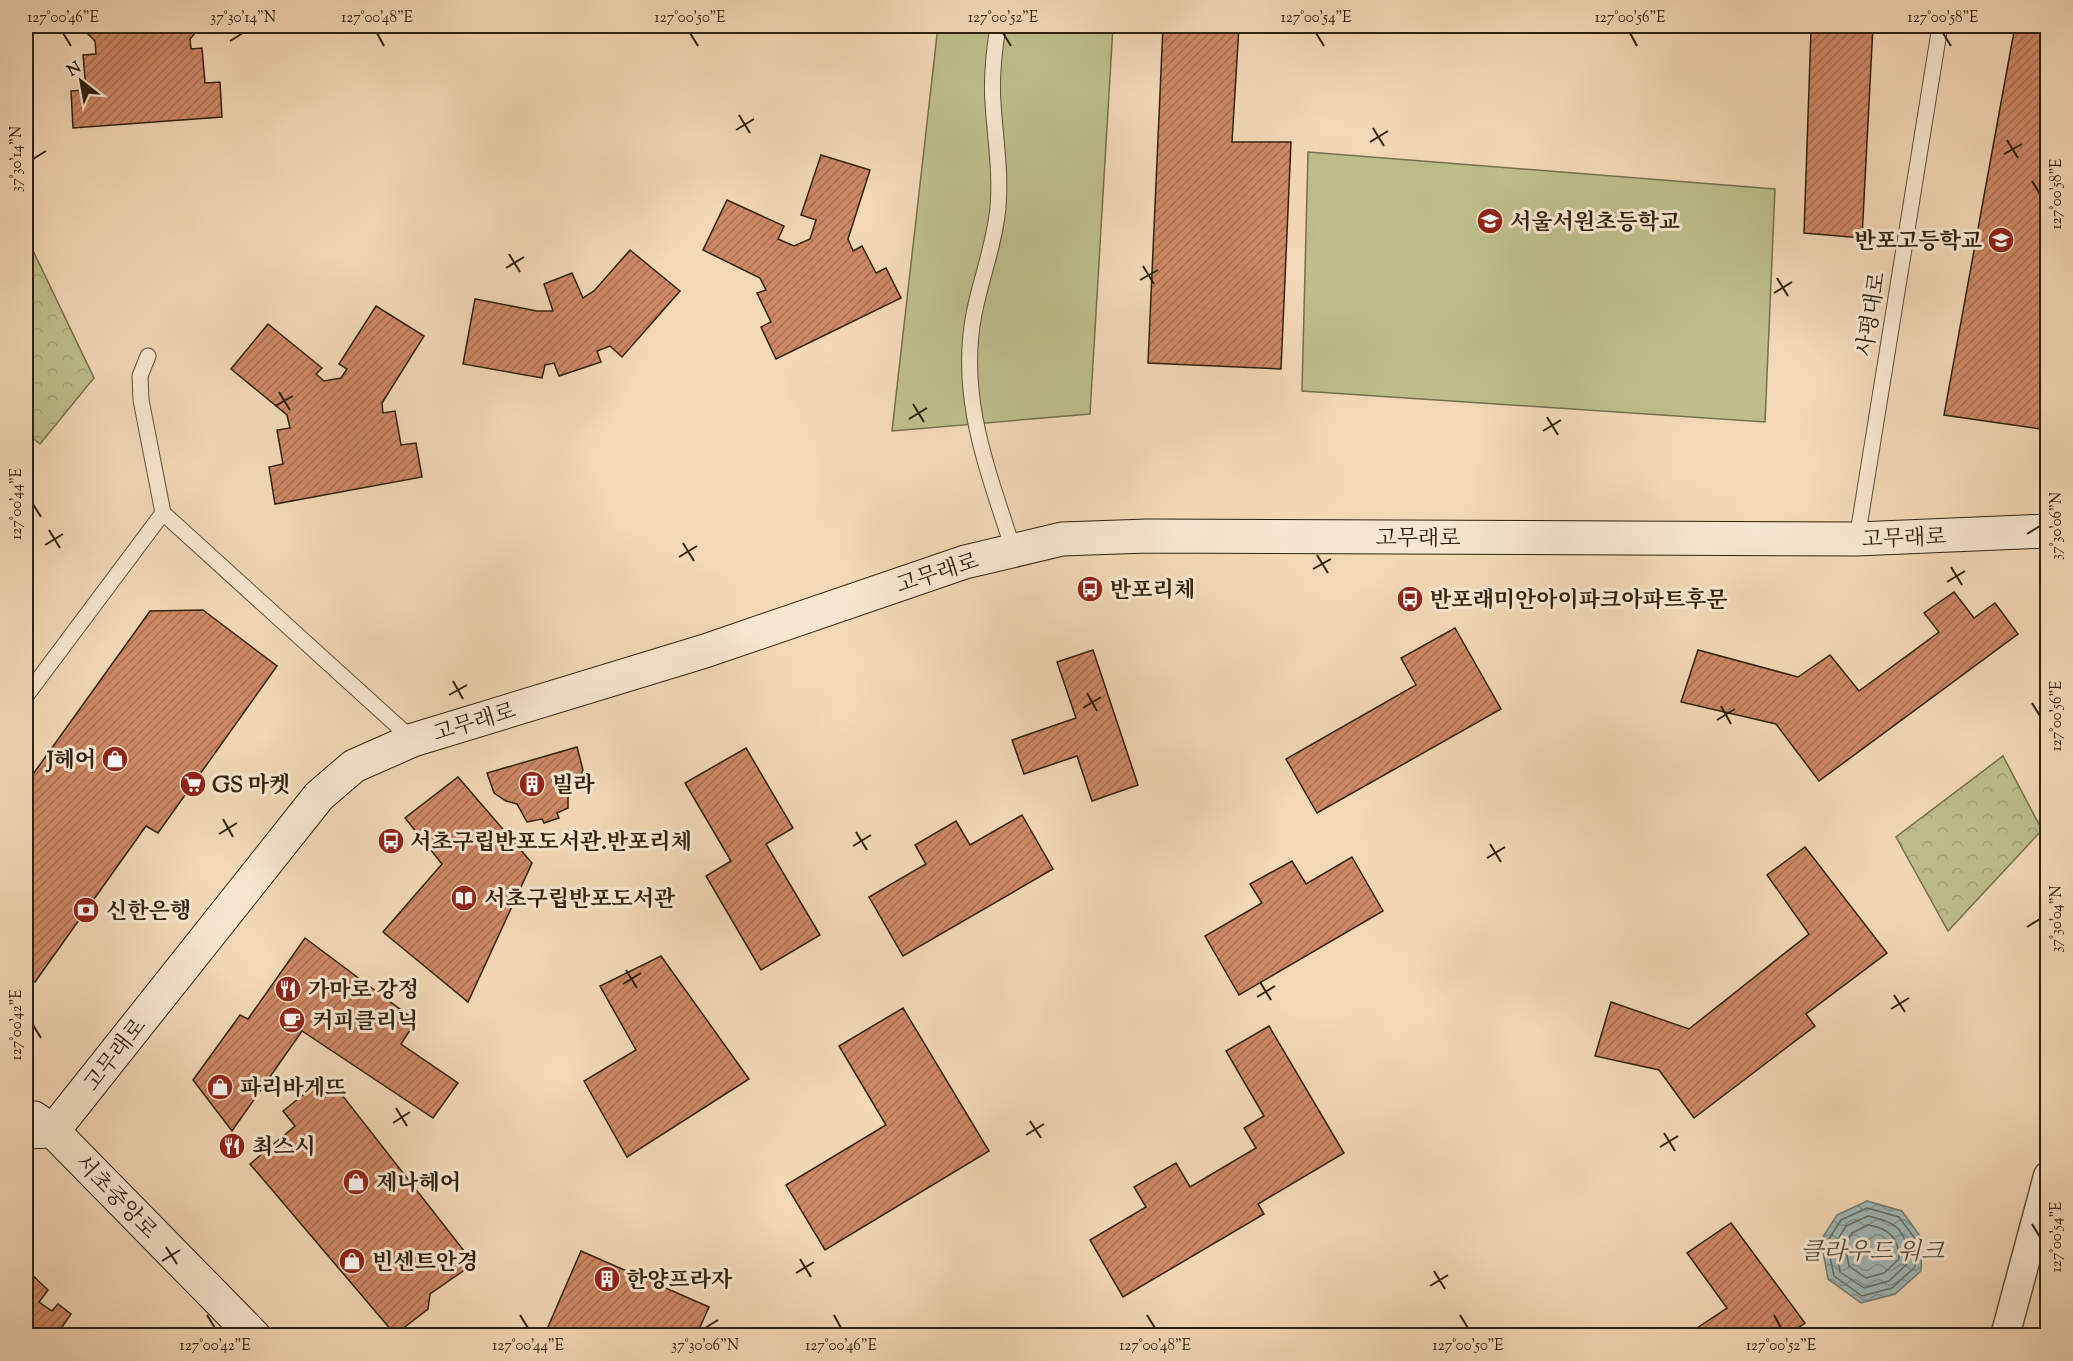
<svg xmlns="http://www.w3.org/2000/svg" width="2073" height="1361" font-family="'Sorts Mill Goudy','Noto Serif KR',serif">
<defs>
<pattern id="park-crowns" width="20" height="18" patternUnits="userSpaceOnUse" patternTransform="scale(1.5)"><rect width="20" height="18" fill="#bdbe8b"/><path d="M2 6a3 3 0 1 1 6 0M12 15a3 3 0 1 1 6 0" fill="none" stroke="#a3a377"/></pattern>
<pattern id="water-waves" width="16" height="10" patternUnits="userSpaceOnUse" patternTransform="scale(1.5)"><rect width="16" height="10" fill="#9fb8b7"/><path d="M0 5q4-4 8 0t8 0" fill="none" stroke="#829593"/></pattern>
<pattern id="building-hatch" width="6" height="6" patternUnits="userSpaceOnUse" patternTransform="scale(1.5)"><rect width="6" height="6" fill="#ce8865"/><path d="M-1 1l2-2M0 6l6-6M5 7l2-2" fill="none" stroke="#a86f52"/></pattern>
</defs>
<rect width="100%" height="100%" fill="#f2d8b5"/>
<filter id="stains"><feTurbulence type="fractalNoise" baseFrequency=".00333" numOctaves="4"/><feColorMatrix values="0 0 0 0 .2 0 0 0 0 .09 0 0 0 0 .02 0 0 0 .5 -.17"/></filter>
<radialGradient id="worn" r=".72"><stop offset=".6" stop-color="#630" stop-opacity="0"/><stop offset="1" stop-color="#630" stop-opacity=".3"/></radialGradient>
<!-- green -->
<g fill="#bdbe8b" stroke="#76704d" stroke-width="1.5">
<path d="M938,26H1113L1090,414L892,431Z"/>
<path d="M1308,152L1775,189L1765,422L1302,391Z"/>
</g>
<!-- park -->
<g fill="url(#park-crowns)" stroke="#76704d" stroke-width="1.5">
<path d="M26,236L94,378L40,444L26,433Z"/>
<path d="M2003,756L2042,830L1948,931L1896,837Z"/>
</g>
<!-- water -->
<path fill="url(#water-waves)" stroke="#727c74" stroke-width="1.5" d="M1867,1201L1902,1211L1922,1239L1921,1271L1895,1294L1861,1303L1828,1279L1821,1240L1837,1215Z"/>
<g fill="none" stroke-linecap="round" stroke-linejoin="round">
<!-- shore -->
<g stroke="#676d63" stroke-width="1.5">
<path d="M1867,1208L1899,1217L1916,1240L1915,1267L1892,1288L1862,1296L1834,1276L1827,1242L1841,1220Z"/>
<path d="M1868,1216C1898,1222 1909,1232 1907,1264L1889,1281L1864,1288L1840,1272L1835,1244L1846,1226Z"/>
<path d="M1868,1225C1889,1228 1899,1238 1899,1259L1884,1273L1866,1278L1849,1266L1845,1245L1852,1233Z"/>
</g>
</g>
<!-- building -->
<g fill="url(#building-hatch)" stroke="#2f220f" stroke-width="1.5">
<path d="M80,26H201L190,39L191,49L202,48L205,83L220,82L222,117L73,128L71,91L86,90L83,55L96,54L95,41Z"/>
<path d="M1163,26H1239L1232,142H1291L1281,369L1148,363Z"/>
<path d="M1740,26H1873L1862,238L1804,233L1811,29Z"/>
<path d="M2015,26H2048V430L1944,415Z"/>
<path d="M821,155L870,170L848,239L853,251L862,246L876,273L886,268L901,298L776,359L761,327L771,322L757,293L766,290L760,278L703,250L727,200L784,226L778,239L794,246L810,239L816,220L801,215Z"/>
<path d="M630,250L680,291L622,357L610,346L597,351L601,362L559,376L554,363L545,365L542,378L463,364L475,299L537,311H553L544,284L572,273L583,298L594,291Z"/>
<path d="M376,306L424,336L382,403L383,413L395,411L401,445L416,443L422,477L275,504L269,467L283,464L277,430L290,428L287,415L231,369L268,324L322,368L316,374L324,381L341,378L347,369L339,364Z"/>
<path d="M1954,592L1974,618L1995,603L2018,634L1819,781L1776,724L1681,702L1698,650L1798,677L1830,655L1859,691L1939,632L1924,613Z"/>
<path d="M203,610L277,666L158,833L146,826L35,982L26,975V784L150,611Z"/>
<path d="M1455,628L1501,709L1317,813L1286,759L1416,685L1401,658Z"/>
<path d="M1093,650L1138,785L1092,801L1077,756L1024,774L1012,740L1076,718L1057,662Z"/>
<path d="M577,747L583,770L578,781L568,786V808L557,813L559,818L544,823L542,819L527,822L517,804L506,801L494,793L487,773Z"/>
<path d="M746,748L793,828L766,844L820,935L761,970L706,876L731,861L685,783Z"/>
<path d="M458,777L532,863L468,1002L383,932L442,864L405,818Z"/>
<path d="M1022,815L1053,869L903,956L869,897L926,864L915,845L956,821L970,845Z"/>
<path d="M1805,847L1887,953L1806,1014L1815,1026L1694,1118L1659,1070L1595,1056L1611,1002L1689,1029L1809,934L1767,875Z"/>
<path d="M1352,857L1383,911L1239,995L1205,936L1262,903L1250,884L1292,861L1306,884Z"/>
<path d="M305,938L416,1021L401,1044L458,1083L433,1118L302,1031L232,1131L193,1080L240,1015L248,1019Z"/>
<path d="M661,956L749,1079L627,1157L584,1081L636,1050L600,986Z"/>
<path d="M903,1008L989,1151L825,1250L786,1185L886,1125L839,1046Z"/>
<path d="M1269,1026L1344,1153L1258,1204L1264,1214L1123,1297L1090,1240L1146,1207L1134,1187L1176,1163L1190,1187L1256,1148L1244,1128L1264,1116L1226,1051Z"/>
<path d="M328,1082L335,1086L465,1252L467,1262L463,1271L430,1294L428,1309L402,1329L392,1331L250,1164L295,1126L283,1111L318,1083Z"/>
<path d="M1731,1223L1805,1323L1786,1336H1685L1727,1308L1687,1253Z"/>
<path d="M581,1251L709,1307L696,1336H544Z"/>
<path d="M26,1269L48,1290L39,1302L52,1311L58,1304L71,1314L56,1336H26Z"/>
<path d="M1140,1328L1145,1336H1127Z"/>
</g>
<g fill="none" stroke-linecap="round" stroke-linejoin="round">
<defs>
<g id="lane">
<path d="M998,26C994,51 991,76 993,103C995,137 1001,172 998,207C995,243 981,278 974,314C958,398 988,470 1013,549"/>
<path d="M148,356L140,376L141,400L163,513L413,740"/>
<path d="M1857,539L1940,26"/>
<path d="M26,696L163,513"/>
</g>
<path id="street" d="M2005,1336L2048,1176"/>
<g id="secondary">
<path d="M34,1118L53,1131L254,1336"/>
<path d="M26,1132L53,1131L319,796L354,766L413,740L705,651L965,562L1062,539L1147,536L1857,539L2048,531"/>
</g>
</defs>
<!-- lane casing -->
<use href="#lane" stroke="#605038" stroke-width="17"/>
<!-- street casing -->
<use href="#street" stroke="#605038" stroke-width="31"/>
<!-- secondary casing -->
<use href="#secondary" stroke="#2f220f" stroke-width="35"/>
<!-- lane -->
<use href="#lane" stroke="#f7e6cf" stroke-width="15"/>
<!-- street -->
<use href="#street" stroke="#f7e6cf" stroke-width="28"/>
<!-- secondary -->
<use href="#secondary" stroke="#f7e6cf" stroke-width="33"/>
</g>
<!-- ticks -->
<path fill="none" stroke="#2f220f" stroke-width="2" d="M63,33L71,46M377,33L384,46M690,33L698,46M1003,33L1011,46M1316,33L1324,46M1630,33L1637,46M1943,33L1951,46M230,41L243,33M739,115L750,133M1373,128L1384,146M736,130L754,119M2007,140L2018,158M1370,142L1388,131M2004,154L2022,144M33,159L46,151M2032,181L2040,194M509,254L520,272M1143,266L1154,284M506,268L524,257M1777,278L1788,296M1140,280L1158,270M1774,293L1792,282M279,392L290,410M913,404L924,422M275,406L293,396M1547,417L1558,435M909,419L927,408M1543,431L1561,420M33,504L41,517M49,530L60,548M2027,534L2040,526M683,543L694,561M45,545L63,534M1317,555L1328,573M679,557L697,546M1951,567L1962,585M1313,569L1331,559M1947,582L1965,571M453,681L463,699M1087,693L1097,711M449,695L467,685M2032,703L2040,716M1721,706L1731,724M1083,708L1101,697M1717,720L1735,709M223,819L233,837M856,832L867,850M219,834L237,823M1490,844L1501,862M853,846L871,835M1487,858L1505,847M2027,927L2040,919M626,970L637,988M1260,982L1271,1000M623,984L641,973M1894,995L1905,1012M1257,997L1275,986M1891,1009L1909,998M33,1025L41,1038M396,1108L407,1126M1030,1121L1041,1138M393,1123L410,1112M1664,1133L1675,1151M1026,1135L1044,1124M1660,1147L1678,1136M2032,1224L2040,1237M166,1247L177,1264M800,1259L811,1277M162,1261L180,1250M1434,1271L1445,1289M796,1273L814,1262M1430,1286L1448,1275M207,1315L215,1328M520,1315L528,1328M834,1315L841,1328M1147,1315L1155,1328M1460,1315L1468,1328M1774,1315L1781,1328M705,1328L718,1320"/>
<!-- icons -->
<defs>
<symbol id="school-disc" viewBox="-11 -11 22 22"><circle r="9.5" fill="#8f2418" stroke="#f7e6cf"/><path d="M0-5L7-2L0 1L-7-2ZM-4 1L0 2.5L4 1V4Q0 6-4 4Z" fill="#fff"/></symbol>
<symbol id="bus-disc" viewBox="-11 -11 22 22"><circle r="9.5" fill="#8f2418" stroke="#f7e6cf"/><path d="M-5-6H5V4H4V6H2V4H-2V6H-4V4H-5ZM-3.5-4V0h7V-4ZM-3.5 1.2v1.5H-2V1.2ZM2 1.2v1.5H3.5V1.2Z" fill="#fff"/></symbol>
<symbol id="shop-disc" viewBox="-11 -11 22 22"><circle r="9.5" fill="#8f2418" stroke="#f7e6cf"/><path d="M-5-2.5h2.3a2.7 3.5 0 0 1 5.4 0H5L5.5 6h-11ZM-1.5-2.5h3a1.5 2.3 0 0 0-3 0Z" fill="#fff"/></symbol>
<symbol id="supermarket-disc" viewBox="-11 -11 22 22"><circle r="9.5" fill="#8f2418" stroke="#f7e6cf"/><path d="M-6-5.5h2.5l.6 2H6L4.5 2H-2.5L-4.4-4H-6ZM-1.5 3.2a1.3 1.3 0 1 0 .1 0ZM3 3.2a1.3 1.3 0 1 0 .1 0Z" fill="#fff"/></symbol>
<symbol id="building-disc" viewBox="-11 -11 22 22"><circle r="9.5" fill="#8f2418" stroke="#f7e6cf"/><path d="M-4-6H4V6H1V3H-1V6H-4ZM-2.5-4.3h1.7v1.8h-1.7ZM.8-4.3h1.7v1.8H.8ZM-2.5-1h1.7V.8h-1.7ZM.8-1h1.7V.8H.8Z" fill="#fff"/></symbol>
<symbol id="library-disc" viewBox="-11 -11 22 22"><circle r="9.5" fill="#8f2418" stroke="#f7e6cf"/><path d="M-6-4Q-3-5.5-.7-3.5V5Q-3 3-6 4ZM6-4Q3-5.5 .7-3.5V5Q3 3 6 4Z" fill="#fff"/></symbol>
<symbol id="bank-disc" viewBox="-11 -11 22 22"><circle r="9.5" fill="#8f2418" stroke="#f7e6cf"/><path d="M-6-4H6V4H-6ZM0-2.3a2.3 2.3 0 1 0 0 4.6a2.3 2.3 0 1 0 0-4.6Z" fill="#fff"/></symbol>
<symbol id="restaurant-disc" viewBox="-11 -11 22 22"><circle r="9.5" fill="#8f2418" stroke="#f7e6cf"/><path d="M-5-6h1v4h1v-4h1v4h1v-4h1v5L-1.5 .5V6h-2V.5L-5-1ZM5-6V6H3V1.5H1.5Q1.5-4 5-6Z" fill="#fff"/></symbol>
<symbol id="cafe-disc" viewBox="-11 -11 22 22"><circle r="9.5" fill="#8f2418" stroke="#f7e6cf"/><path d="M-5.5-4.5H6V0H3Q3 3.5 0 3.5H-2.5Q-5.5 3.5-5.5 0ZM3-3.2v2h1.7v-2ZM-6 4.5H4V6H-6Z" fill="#fff"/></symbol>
</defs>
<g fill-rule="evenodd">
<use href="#school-disc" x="1475" y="206" width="30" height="30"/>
<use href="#school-disc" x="1986" y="225" width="30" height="30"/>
<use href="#bus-disc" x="1075" y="574" width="30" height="30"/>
<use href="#bus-disc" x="1395" y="584" width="30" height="30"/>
<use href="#shop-disc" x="100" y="744" width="30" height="30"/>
<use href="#supermarket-disc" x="178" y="769" width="30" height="30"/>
<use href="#building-disc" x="517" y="769" width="30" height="30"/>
<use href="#bus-disc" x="376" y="826" width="30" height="30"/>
<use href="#library-disc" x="449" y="883" width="30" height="30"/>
<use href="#bank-disc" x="71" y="895" width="30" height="30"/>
<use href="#restaurant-disc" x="273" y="974" width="30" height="30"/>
<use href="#cafe-disc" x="277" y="1005" width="30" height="30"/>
<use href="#shop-disc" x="205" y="1072" width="30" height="30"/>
<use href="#restaurant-disc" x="217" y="1131" width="30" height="30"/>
<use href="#shop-disc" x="341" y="1167" width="30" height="30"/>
<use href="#shop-disc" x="337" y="1246" width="30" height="30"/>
<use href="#building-disc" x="592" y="1264" width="30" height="30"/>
</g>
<g text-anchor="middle" stroke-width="6" stroke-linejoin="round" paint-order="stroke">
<!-- poi labels -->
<g font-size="22" font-weight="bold" fill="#2f220f" stroke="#f7e6cf" text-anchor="start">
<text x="1510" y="229">서울서원초등학교</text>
<text x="1982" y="248" text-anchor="end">반포고등학교</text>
<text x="1110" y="597">반포리체</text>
<text x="1430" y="607">반포래미안아이파크아파트후문</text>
<text x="96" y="767" text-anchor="end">J헤어</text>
<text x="212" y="792">GS 마켓</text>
<text x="552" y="792">빌라</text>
<text x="410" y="849">서초구립반포도서관.반포리체</text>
<text x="484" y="906">서초구립반포도서관</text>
<text x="106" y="918">신한은행</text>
<text x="308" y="997">가마로 강정</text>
<text x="312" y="1028">커피클리닉</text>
<text x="240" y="1095">파리바게뜨</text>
<text x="252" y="1154">최스시</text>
<text x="376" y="1190">제나헤어</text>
<text x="372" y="1269">빈센트안경</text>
<text x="626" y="1287">한양프라자</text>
</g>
<!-- street labels -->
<g font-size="22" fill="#2f220f" stroke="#f7e6cf">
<text transform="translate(1870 314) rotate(-81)" y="8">사평대로</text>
<text x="1418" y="545">고무래로</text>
<text transform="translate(1904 537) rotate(-2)" y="8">고무래로</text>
<text transform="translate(937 572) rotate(-18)" y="8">고무래로</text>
<text transform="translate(474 721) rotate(-17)" y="8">고무래로</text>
<text transform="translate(114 1054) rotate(-52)" y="8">고무래로</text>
<text transform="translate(117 1196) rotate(46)" y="8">서초중앙로</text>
</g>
<!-- water labels -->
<g font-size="24" font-style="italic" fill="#514f41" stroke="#f7e6cf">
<text x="1872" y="1259">클라우드 워크</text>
</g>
</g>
<!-- margin -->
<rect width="2073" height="1361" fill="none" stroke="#f2d8b5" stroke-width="66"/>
<!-- north arrow -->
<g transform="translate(81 81) rotate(329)" stroke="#f7e6cf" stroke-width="4.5" paint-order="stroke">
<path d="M0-4.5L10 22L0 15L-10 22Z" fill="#2f220f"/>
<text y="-9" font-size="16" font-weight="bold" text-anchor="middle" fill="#2f220f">N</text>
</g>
<rect x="33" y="33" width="2007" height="1295" fill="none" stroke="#2f220f" stroke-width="2"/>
<g font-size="15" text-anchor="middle" fill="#2f220f">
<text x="63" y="22">127°00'46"E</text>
<text x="243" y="22">37°30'14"N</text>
<text x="377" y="22">127°00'48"E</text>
<text x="690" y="22">127°00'50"E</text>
<text x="1003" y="22">127°00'52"E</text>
<text x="1316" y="22">127°00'54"E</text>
<text x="1630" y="22">127°00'56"E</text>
<text x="1943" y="22">127°00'58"E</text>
<text transform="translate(16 159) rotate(-90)" y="5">37°30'14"N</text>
<text transform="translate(2056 194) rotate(-90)" y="5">127°00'58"E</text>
<text transform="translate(16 504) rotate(-90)" y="5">127°00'44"E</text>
<text transform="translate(2056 526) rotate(-90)" y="5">37°30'06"N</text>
<text transform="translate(2056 716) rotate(-90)" y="5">127°00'56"E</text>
<text transform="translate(2056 919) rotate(-90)" y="5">37°30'04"N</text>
<text transform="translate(16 1025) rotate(-90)" y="5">127°00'42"E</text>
<text transform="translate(2056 1237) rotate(-90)" y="5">127°00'54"E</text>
<text x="215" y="1350">127°00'42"E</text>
<text x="528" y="1350">127°00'44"E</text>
<text x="705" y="1350">37°30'06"N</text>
<text x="841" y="1350">127°00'46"E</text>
<text x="1155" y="1350">127°00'48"E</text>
<text x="1468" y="1350">127°00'50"E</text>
<text x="1781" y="1350">127°00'52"E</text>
</g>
<rect width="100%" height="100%" filter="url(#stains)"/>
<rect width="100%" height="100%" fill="url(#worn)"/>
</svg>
